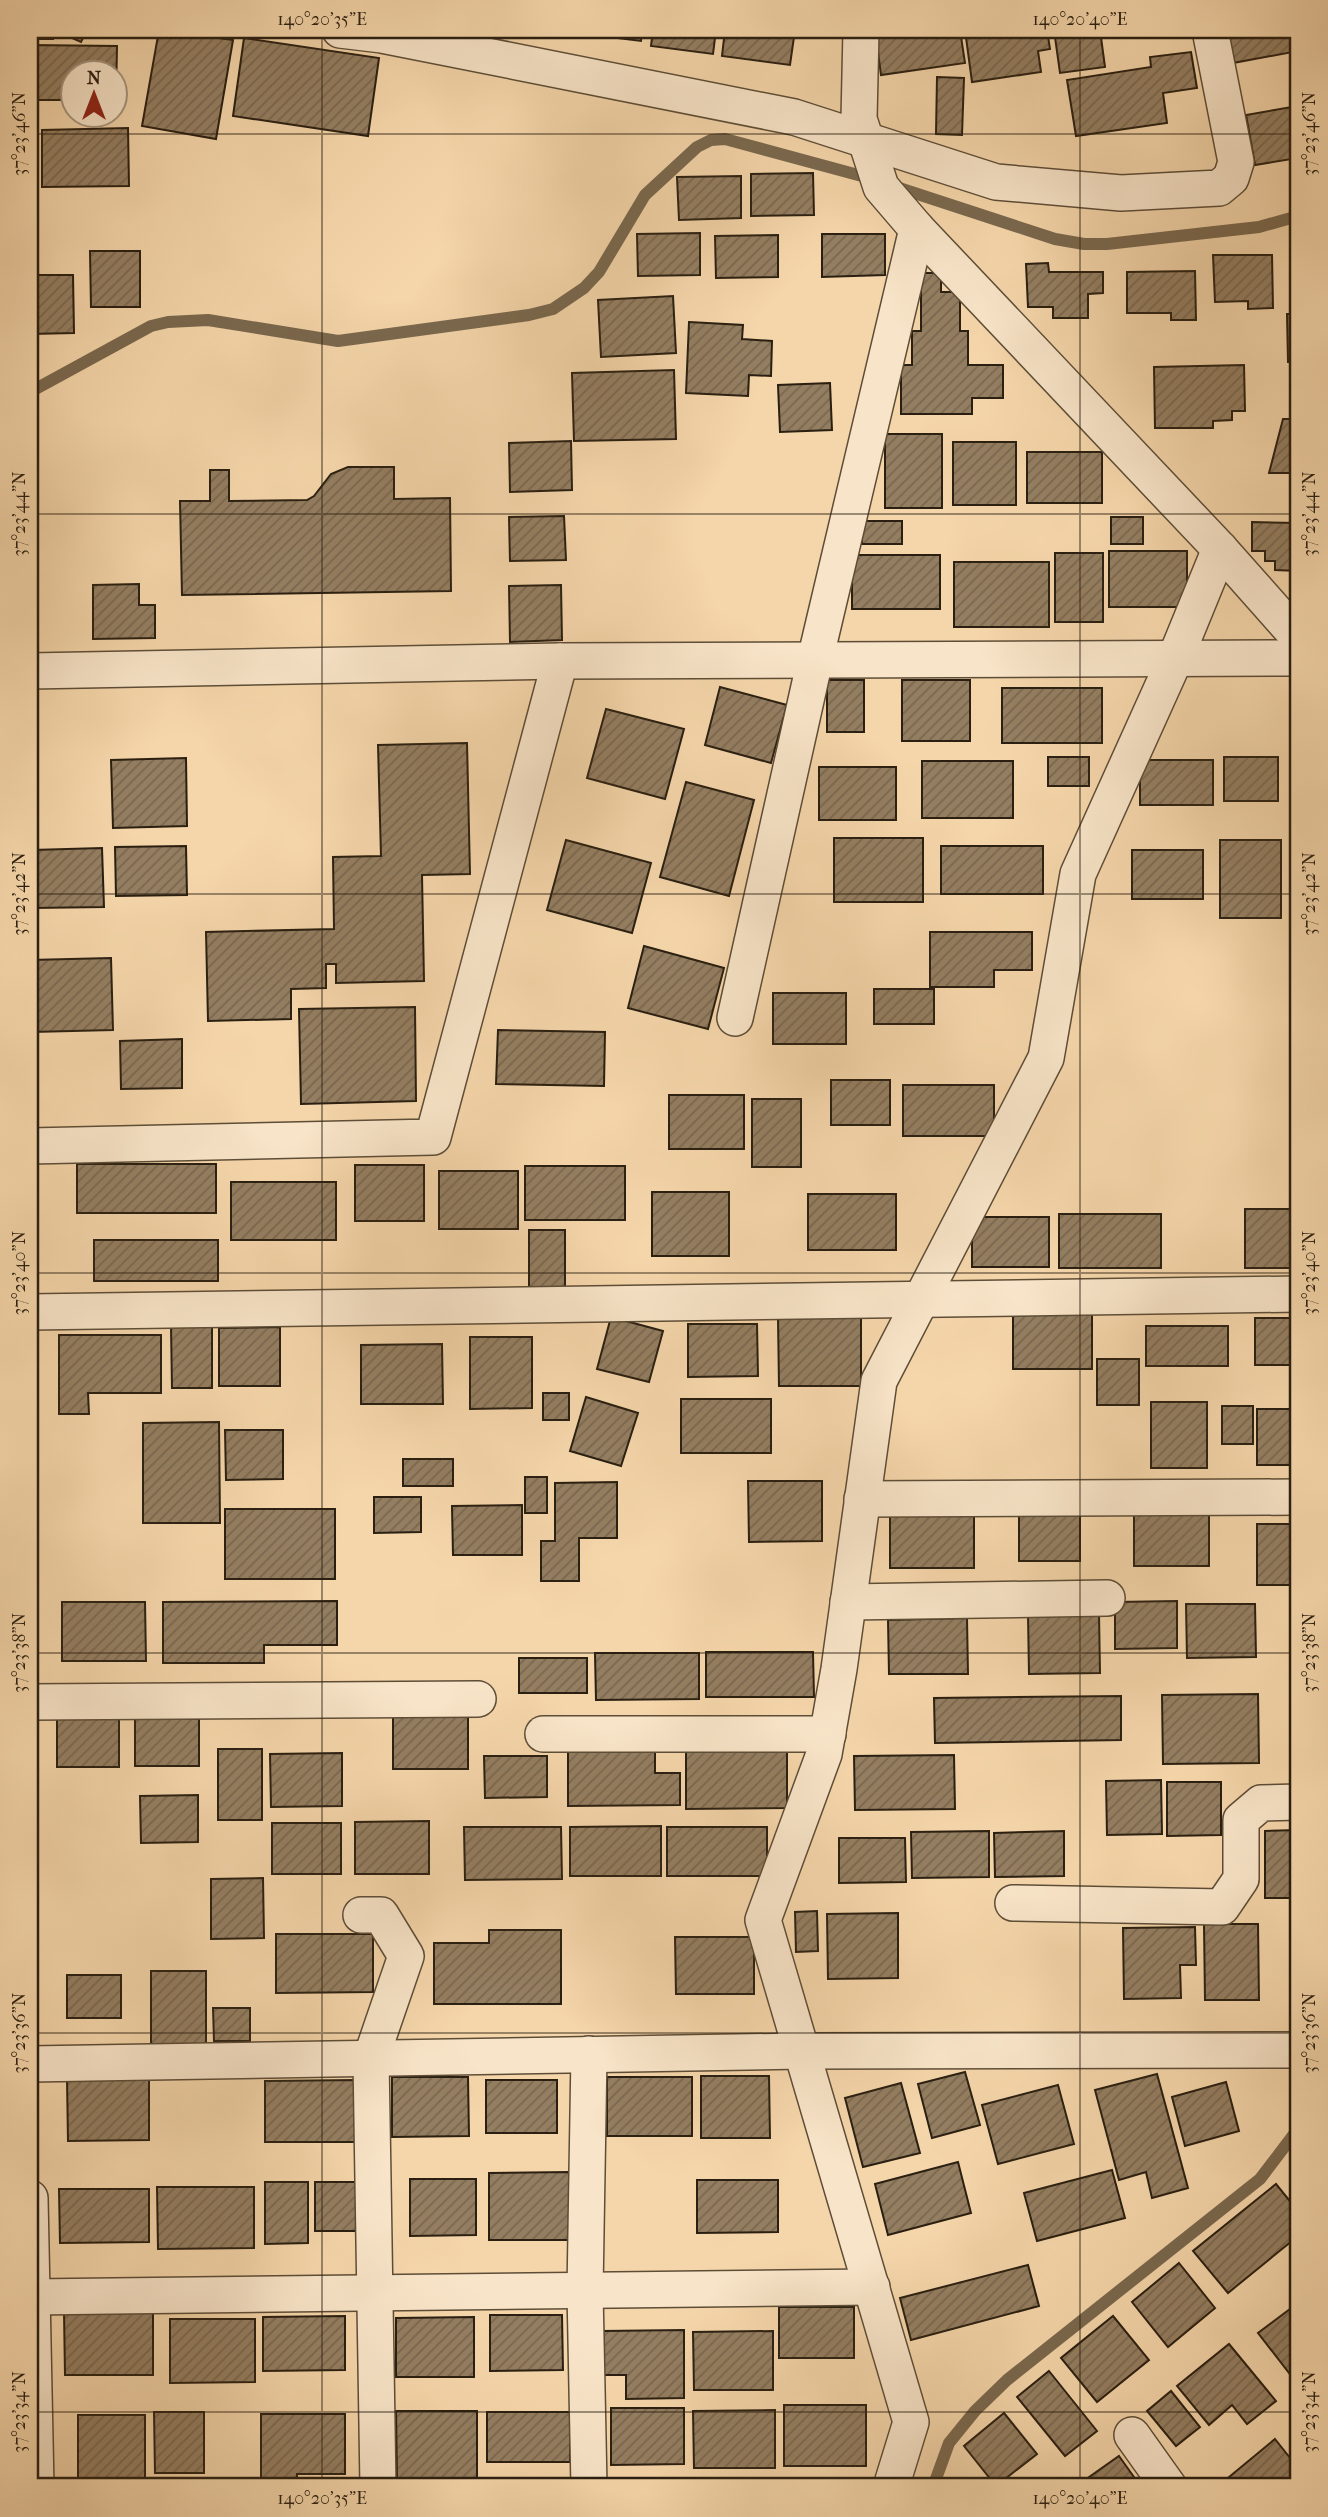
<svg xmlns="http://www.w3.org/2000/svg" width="1328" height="2517" font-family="'IM FELL French Canon',serif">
<defs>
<pattern id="building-hatch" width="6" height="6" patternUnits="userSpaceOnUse" patternTransform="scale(1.75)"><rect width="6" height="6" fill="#947e61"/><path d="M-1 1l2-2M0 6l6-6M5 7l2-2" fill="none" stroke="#79674f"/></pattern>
</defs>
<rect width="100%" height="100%" fill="#f5d6aa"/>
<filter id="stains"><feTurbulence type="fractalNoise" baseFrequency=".00286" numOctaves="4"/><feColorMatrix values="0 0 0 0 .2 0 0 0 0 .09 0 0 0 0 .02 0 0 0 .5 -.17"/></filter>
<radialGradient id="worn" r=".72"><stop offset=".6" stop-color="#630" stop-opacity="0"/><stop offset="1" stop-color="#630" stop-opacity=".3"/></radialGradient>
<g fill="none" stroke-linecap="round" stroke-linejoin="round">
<!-- stream -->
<g stroke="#7a684e" stroke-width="12">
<path d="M893,186L1055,239L1084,244H1107L1259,227L1298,216"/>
<path d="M30,392L151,326L168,322L208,320L338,341L529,315L553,309L584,288L599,272L645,195L697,147L711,140L725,139L873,179"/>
<path d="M933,2487L949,2443L975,2411L1007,2380L1260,2179L1298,2129"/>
</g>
</g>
<!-- building -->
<g fill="url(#building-hatch)" stroke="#2a1f11" stroke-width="2">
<rect x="30" y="30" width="23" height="9"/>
<path d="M54,30H87L81,42Z"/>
<path d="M159,30L233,40L216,139L142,126Z"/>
<path d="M601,30H642L641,41L600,36Z"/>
<path d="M653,30H716L713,54L651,46Z"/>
<path d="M725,30H795L790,65L722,56Z"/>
<path d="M875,30H960L965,63L881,75Z"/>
<path d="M965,30H1047L1050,49L1038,51L1041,72L972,82Z"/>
<path d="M1054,30H1100L1105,67L1060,73Z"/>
<path d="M1227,30H1297L1298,51L1233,63Z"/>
<path d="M244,38L379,58L368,136L233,116Z"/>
<path d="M31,45L117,46L116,100V74H74V100H30Z"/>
<path d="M1191,52L1197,88L1163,93L1167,123L1076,136L1067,80L1151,67L1150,57Z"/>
<path d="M937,77L964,78L962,135L936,134Z"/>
<path d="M1298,106V158L1255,165L1246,115Z"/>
<path d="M128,128L129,186L42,187V130Z"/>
<path d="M813,173L814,215L751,216V174Z"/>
<path d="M741,176V218L679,220L677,177Z"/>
<path d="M700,233V275L638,276L637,234Z"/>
<path d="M822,234H885V275L822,277Z"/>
<path d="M778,235V277L716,278L715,236Z"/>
<path d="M90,251H140V307H91Z"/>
<path d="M1213,255H1272L1273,308L1248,309V301L1215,302Z"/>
<path d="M1048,263L1049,272H1103V293L1088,294V318H1053V307H1028L1026,264Z"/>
<path d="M1195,271L1196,320H1171V313H1127V272Z"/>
<path d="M921,273H941V292H960V331H968V365H1003V398H972V414H901V365H912V331H921Z"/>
<path d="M30,275H73L74,333L30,334Z"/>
<path d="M673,296L676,353L601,357L598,300Z"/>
<path d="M1287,314H1298V362H1288Z"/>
<path d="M689,322L743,325L742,339L772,341L771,376L749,375L748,396L686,393Z"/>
<path d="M1244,365L1245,411H1232V420L1213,421V428H1155L1154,367Z"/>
<path d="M674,370L676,439L574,441L572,373Z"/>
<path d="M830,383L832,430L780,432L778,385Z"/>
<path d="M1283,419H1298V495H1294V473H1269Z"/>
<rect x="885" y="434" width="57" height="74"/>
<path d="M571,441L572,490L510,492L509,443Z"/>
<rect x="953" y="442" width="63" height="63"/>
<rect x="1027" y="452" width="75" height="51"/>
<path d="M348,467H394V499L450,498L451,591L182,595L180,501H210V470H229V501L307,500L314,496L331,474Z"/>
<path d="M564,516L566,560L510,561L509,517Z"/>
<rect x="1111" y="517" width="32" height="27"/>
<rect x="862" y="521" width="40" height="23"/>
<path d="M1252,522L1298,523V571L1275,570V561H1265V551H1252Z"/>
<rect x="1109" y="551" width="78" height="56"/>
<rect x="1055" y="553" width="48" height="69"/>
<rect x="852" y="555" width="88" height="54"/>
<rect x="954" y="562" width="95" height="65"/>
<path d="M139,584V605H155V638L93,639V585Z"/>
<path d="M561,585L562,640L510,642L509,586Z"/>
<rect x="827" y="680" width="37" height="52"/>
<rect x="902" y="680" width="68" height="61"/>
<path d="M720,687L787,705L771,763L705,745Z"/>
<rect x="1002" y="688" width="100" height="55"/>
<path d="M606,709L684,729L665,799L587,778Z"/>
<path d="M467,743L470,874L422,875L424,981L336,983V964H326V988L291,989V1019L208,1021L206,932L334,929L333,857L381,856L378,745Z"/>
<rect x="1048" y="757" width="41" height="29"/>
<rect x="1224" y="757" width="54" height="44"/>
<path d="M186,758L187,826L113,828L111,760Z"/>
<rect x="1140" y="760" width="73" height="45"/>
<rect x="922" y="761" width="91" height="57"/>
<rect x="819" y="767" width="77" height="53"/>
<path d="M686,782L754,800L729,896L660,877Z"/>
<rect x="834" y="838" width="89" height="64"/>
<path d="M566,840L651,863L632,933L547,910Z"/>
<rect x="1220" y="840" width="61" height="78"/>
<path d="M186,846L187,895L116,896L115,847Z"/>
<rect x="941" y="846" width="102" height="48"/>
<path d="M102,848L104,907L33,908L32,850Z"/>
<rect x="1132" y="850" width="71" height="49"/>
<path d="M930,932H1032V970H994V987H930Z"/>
<path d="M644,946L724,968L708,1029L628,1008Z"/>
<path d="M111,958L113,1030L32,1032L30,960Z"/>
<rect x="874" y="989" width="60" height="35"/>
<rect x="773" y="993" width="73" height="51"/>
<path d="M415,1007L416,1101L301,1104L299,1009Z"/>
<path d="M498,1030L605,1032L604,1086L496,1084Z"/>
<path d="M182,1039V1088L121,1089L120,1041Z"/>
<rect x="831" y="1080" width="59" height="45"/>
<rect x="903" y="1085" width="91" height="51"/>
<rect x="669" y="1095" width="75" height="54"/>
<rect x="752" y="1099" width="49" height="68"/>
<rect x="77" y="1164" width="139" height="49"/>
<rect x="355" y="1165" width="69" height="56"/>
<rect x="525" y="1166" width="100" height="54"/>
<rect x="439" y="1171" width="79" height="58"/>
<rect x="231" y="1182" width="105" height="58"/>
<rect x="652" y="1192" width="77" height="64"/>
<rect x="808" y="1194" width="88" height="56"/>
<rect x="1245" y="1209" width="53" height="59"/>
<rect x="1059" y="1214" width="102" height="54"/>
<rect x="972" y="1217" width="77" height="50"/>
<rect x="529" y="1230" width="36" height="57"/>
<rect x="94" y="1240" width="124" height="41"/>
<rect x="1013" y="1313" width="79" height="56"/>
<path d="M611,1317L663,1331L649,1382L597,1369Z"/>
<path d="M861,1317V1386H779L778,1318Z"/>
<rect x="1255" y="1318" width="43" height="47"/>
<path d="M688,1324H757L758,1376L688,1377Z"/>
<rect x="1146" y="1326" width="82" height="40"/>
<path d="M171,1327H212V1388H172Z"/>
<path d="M280,1327V1386H219V1328Z"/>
<path d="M59,1335H161V1393H88L89,1414H59Z"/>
<path d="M470,1337H532V1408L470,1409Z"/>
<path d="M442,1344L443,1404H361V1345Z"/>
<rect x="1097" y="1359" width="42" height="46"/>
<rect x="543" y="1393" width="26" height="27"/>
<path d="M586,1397L638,1413L621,1466L570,1451Z"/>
<rect x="681" y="1399" width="90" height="54"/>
<rect x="1151" y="1402" width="56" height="66"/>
<rect x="1222" y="1406" width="31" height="38"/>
<rect x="1257" y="1409" width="41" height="56"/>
<path d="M219,1422L220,1523H143V1423Z"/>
<path d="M225,1430H283V1479L226,1480Z"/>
<rect x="403" y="1459" width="50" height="27"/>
<rect x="525" y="1477" width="22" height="36"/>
<path d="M748,1481H822V1541L749,1542Z"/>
<path d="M617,1482V1538H579V1581H541V1541H555V1483Z"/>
<path d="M374,1497H421V1532L374,1533Z"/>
<path d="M522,1505V1555H453L452,1506Z"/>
<rect x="1134" y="1507" width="75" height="59"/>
<rect x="225" y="1509" width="110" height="70"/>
<rect x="890" y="1514" width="84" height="54"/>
<rect x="1019" y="1514" width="61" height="47"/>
<rect x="1257" y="1524" width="41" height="61"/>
<path d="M337,1601V1645H264V1663H163V1602Z"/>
<path d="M1177,1601V1648L1115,1649V1602Z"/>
<path d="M62,1602H145L146,1661H62Z"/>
<path d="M1186,1604H1255L1256,1657L1187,1658Z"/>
<path d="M1099,1614L1100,1673L1029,1674L1028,1615Z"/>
<path d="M967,1618L968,1674H889L888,1620Z"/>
<path d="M706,1652H813L814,1697H706Z"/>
<path d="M595,1653H699V1699L596,1700Z"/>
<rect x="519" y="1658" width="68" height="35"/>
<path d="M1258,1694L1259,1763L1163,1764L1162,1695Z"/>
<path d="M1121,1696V1740L935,1743L934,1698Z"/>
<rect x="393" y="1715" width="75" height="54"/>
<path d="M119,1717V1767H57V1718Z"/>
<rect x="135" y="1719" width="64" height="47"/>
<rect x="218" y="1749" width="44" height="71"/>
<path d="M568,1749H655V1773H680V1805L568,1806Z"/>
<path d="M787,1749V1808L686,1809V1750Z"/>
<path d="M342,1753V1806L271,1807L270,1754Z"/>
<path d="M954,1755L955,1809L855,1810L854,1756Z"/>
<path d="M484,1756H547V1797L485,1798Z"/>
<path d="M1161,1780L1162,1834L1107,1835L1106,1781Z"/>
<path d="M1167,1782H1221V1835L1167,1836Z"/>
<path d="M198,1795V1842L141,1843L140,1796Z"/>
<path d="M429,1821V1874H355V1822Z"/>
<rect x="272" y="1823" width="69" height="51"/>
<path d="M661,1826V1876H570V1827Z"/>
<path d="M464,1827H561L562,1879L465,1880Z"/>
<rect x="667" y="1827" width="100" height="49"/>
<path d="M1298,1830V1898H1265V1831Z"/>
<path d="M989,1831V1877L912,1878L911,1832Z"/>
<path d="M1064,1831V1876L995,1877L994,1833Z"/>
<path d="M839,1838H905L906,1882L839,1883Z"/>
<path d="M263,1878L264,1938L211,1939V1879Z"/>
<path d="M817,1911L818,1951L796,1952L795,1912Z"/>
<path d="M898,1913V1978L828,1979L827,1914Z"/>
<path d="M1204,1924H1258L1259,2000H1205Z"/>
<path d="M1195,1927L1196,1965H1180L1181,1998L1124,1999L1123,1928Z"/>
<path d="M489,1930H561V2004H434V1943H489Z"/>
<path d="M276,1934H373V1992L276,1993Z"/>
<path d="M675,1937H754V1994H676Z"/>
<rect x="151" y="1971" width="55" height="77"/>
<rect x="67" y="1975" width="54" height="43"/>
<path d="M213,2008H250V2041H214Z"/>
<path d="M965,2072L980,2125L932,2138L918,2084Z"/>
<path d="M1157,2074L1188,2188L1152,2198L1146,2172L1119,2180L1095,2090Z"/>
<path d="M701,2076H769L770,2138H701Z"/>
<path d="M392,2077H468L469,2136L392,2137Z"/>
<rect x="607" y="2077" width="85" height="59"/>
<path d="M67,2079H149V2140L68,2141Z"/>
<path d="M356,2080V2142H265V2081Z"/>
<rect x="486" y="2080" width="71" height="53"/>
<path d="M1226,2082L1239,2131L1185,2146L1172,2097Z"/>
<path d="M901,2083L920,2153L863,2167L845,2098Z"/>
<path d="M1058,2085L1074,2144L998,2164L982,2105Z"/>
<path d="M958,2162L971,2213L888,2235L875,2184Z"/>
<path d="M1112,2170L1125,2218L1037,2241L1024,2193Z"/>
<path d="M570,2172V2240H489V2173Z"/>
<path d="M410,2179H476V2235L410,2236Z"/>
<path d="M697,2180H778V2232L697,2233Z"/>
<path d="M265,2182H308V2243L265,2244Z"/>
<rect x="315" y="2182" width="47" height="49"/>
<path d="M1276,2184L1298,2211V2236L1228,2293L1193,2251Z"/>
<path d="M157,2187H254V2248L158,2249Z"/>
<path d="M59,2189H149V2242L60,2243Z"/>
<path d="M1179,2263L1215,2308L1168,2347L1132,2302Z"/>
<path d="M1028,2265L1039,2306L911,2340L900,2298Z"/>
<path d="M1298,2303V2380L1296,2382L1258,2333Z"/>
<rect x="779" y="2307" width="75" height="51"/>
<path d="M64,2312H153V2375H65Z"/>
<path d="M490,2315H562L563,2370L490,2371Z"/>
<path d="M345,2316V2370L263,2371V2317Z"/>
<path d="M1113,2316L1149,2360L1097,2402L1061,2358Z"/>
<path d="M474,2317V2377H396V2318Z"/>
<path d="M170,2319H255V2382L170,2383Z"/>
<path d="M684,2330V2398L626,2399V2375H603L602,2331Z"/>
<path d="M773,2331V2390H694L693,2332Z"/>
<path d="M1229,2344L1276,2401L1247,2424L1232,2405L1209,2425L1177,2386Z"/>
<path d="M1049,2371L1097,2431L1065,2456L1017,2397Z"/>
<path d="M1171,2391L1200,2427L1176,2446L1147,2411Z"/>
<rect x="784" y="2405" width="82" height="61"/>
<path d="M611,2408H684V2464L611,2465Z"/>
<path d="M775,2410V2468H694L693,2411Z"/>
<path d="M396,2411H477V2479L397,2480Z"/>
<path d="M154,2412H204V2473H155Z"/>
<rect x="487" y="2412" width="83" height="50"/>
<path d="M1004,2413L1037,2454L996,2486L964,2446Z"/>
<path d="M261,2414H345V2474H297V2487H261Z"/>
<rect x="78" y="2415" width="67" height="72"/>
<path d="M1275,2439L1298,2468V2487H1217Z"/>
<path d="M1119,2456L1141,2487H1080L1078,2485Z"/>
</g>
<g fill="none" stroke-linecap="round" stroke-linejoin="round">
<defs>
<g id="street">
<path d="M340,30L382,35L794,117L996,182L1121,193L1219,188L1231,178L1236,162L1210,30"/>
<path d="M861,30L859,119L881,187L917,229L1220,549L1298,637"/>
<path d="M30,671L560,661L1298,658"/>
<path d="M735,1018L815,660L917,229"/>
<path d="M30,1146L433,1137L560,661"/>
<path d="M30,1312L1298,1294"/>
<path d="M862,1499L1298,1497"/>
<path d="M848,1602L1107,1598"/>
<path d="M30,1702L478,1699"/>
<path d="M543,1734H828"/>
<path d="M1013,1903L1222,1907L1241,1879V1820L1261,1803L1298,1802"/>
<path d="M361,1915H381L406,1956L371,2058L378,2487"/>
<path d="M30,2064L801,2051L1298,2050"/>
<path d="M30,2198L36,2487"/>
<path d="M32,2297L872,2287"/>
<path d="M1132,2435L1169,2487"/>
<path d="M589,2487L585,2291L589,2054"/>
<path d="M891,2487L911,2422L763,1920L824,1754L839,1669L879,1381L1046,1058L1078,874L1175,659L1220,549"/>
</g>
</defs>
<!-- street casing -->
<use href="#street" stroke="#5d4d37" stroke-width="38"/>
<!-- street -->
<use href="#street" stroke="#f8e4c8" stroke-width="35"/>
</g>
<!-- ticks -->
<path fill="none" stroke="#2a1f11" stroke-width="2" stroke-opacity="0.45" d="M322,30V2487M1080,30V2487M30,134H1298M30,514H1298M30,894H1298M30,1273H1298M30,1653H1298M30,2033H1298M30,2412H1298"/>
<!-- margin -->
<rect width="1328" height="2517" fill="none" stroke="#f5d6aa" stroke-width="77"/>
<!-- north arrow -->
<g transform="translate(94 94)"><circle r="33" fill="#f8e4c8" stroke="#a6957f" stroke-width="2"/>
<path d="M0-5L12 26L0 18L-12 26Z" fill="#8f2418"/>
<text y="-10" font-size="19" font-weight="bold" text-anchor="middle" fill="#2a1f11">N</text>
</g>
<rect x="38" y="38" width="1252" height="2440" fill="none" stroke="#2a1f11" stroke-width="2.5"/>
<g font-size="18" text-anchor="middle" fill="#2a1f11">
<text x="322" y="25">140°20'35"E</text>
<text x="1080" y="25">140°20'40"E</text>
<text transform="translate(19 134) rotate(-90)" y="6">37°23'46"N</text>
<text transform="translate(1309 134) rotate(-90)" y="6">37°23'46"N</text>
<text transform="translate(19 514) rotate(-90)" y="6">37°23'44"N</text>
<text transform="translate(1309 514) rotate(-90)" y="6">37°23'44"N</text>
<text transform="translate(19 894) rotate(-90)" y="6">37°23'42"N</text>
<text transform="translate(1309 894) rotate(-90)" y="6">37°23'42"N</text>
<text transform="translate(19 1273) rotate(-90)" y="6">37°23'40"N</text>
<text transform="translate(1309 1273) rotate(-90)" y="6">37°23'40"N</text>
<text transform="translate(19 1653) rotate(-90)" y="6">37°23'38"N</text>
<text transform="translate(1309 1653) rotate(-90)" y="6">37°23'38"N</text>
<text transform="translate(19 2033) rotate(-90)" y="6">37°23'36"N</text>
<text transform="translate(1309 2033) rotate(-90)" y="6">37°23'36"N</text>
<text transform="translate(19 2412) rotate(-90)" y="6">37°23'34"N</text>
<text transform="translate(1309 2412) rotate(-90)" y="6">37°23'34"N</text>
<text x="322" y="2504">140°20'35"E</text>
<text x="1080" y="2504">140°20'40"E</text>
</g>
<rect width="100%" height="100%" filter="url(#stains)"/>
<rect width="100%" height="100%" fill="url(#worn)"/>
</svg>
